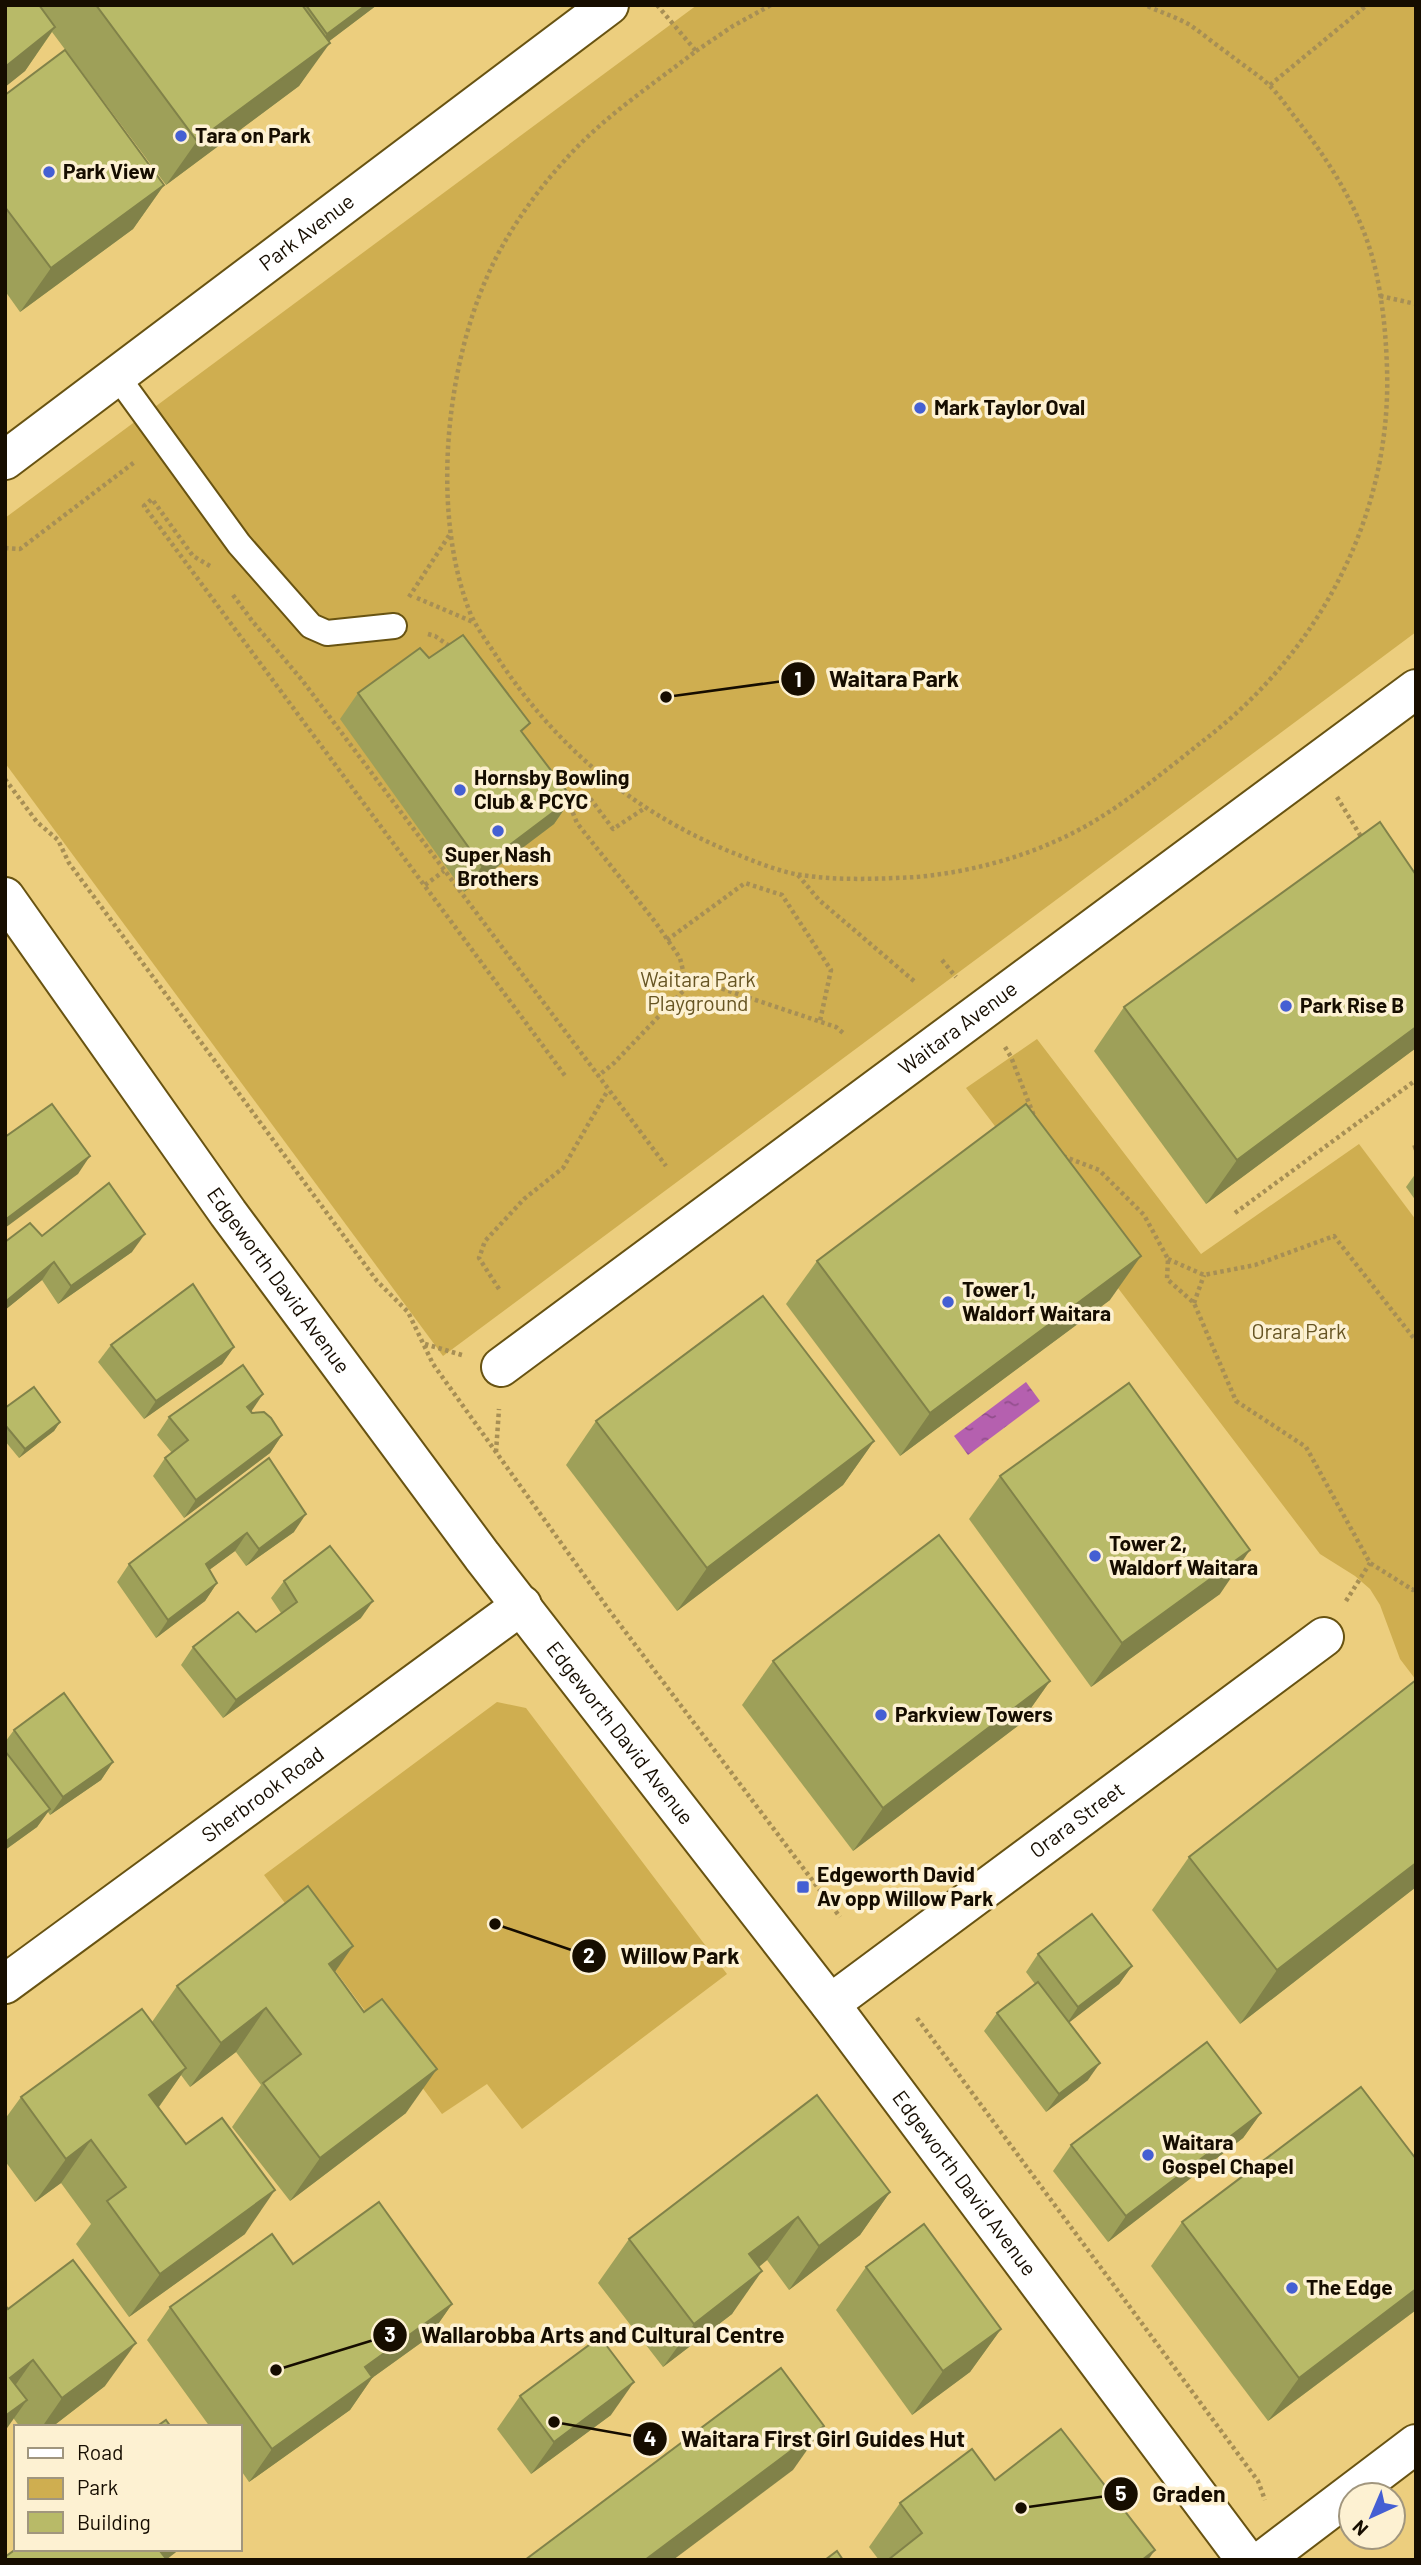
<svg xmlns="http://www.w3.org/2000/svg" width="1421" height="2565" font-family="Barlow,sans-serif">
<defs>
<pattern id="water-ripples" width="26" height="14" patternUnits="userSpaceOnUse" patternTransform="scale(1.75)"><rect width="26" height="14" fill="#b560af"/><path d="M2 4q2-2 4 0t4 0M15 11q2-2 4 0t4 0" fill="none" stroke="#924e8c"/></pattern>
</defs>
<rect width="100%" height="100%" fill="#ecce7e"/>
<!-- green -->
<g fill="#cfae50">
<path d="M697,5H1416V632L443,1356L5,763V518Z"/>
<path d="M1037,1039L1201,1254L1359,1144L1416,1220V1680L1400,1659L1380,1605L1370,1589L1355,1576L1320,1554L966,1088Z"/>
<path d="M497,1702L526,1708L727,1974L522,2129L487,2084L442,2114L264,1875Z"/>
</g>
<!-- water -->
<path fill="url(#water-ripples)" d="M1026,1382L1040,1401L968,1455L954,1436Z"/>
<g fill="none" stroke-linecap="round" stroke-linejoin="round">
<defs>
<path id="lane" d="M117,376L239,544L311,626L327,633L394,626"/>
<g id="street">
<path id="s1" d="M5,460L609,5"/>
<path id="s2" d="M501,1367L1416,689"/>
<path id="s3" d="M830,2004L1324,1637"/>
<path d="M1263,2560L1416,2444"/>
</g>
<g id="secondary">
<path id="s4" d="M5,897L228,1213L482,1556L830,2004L1246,2560"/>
<path id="s5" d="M5,1984L522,1605"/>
</g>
</defs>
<!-- lane casing -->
<use href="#lane" stroke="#685312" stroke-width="28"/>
<!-- street casing -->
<use href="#street" stroke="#685312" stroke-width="42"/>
<!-- secondary casing -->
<use href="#secondary" stroke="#685312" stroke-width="42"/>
<!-- path -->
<g stroke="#a78f55" stroke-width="4.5" stroke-dasharray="3.5 3.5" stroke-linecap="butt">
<path d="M657,5L696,51C652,85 602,118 565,160C543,184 523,211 507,238C447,337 427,507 471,615C478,630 488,643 497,657C555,745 628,808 726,850C749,859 771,869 795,874C834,881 877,879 916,877C963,873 1015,860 1058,840C1111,817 1162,773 1208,737C1321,649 1392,513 1387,368C1386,336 1383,304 1376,272C1363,212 1328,159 1291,112C1284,102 1276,92 1268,84C1256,73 1241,64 1229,54C1216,45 1203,34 1190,25C1176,17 1160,12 1145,5"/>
<path d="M696,51L733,26L771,5"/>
<path d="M1270,85L1367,5"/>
<path d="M1380,296L1416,304"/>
<path d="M5,548L20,549L136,461"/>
<path d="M210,566L193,556L152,499L144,506L566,1077"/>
<path d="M233,595L253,622L302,680L666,1166"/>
<path d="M409,597L450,534"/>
<path d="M417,598L473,622"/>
<path d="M428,634L435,636L451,647"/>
<path d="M5,779L37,822L58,840L69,863L377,1281L408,1312L433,1364L609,1610L840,1917"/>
<path d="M1337,797L1363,840"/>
<path d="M565,799L570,806L587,794L613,829L645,808"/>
<path d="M570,806L577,823L656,923L680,958L687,987L614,1063L598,1076"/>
<path d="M798,875L819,900L914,981"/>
<path d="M425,885L444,871"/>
<path d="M667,940L745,883L782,895L831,970L820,1021"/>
<path d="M942,960L956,977"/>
<path d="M687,987H717L836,1027L843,1033"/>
<path d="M1005,1047L1011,1057L1034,1116"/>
<path d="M1413,1148L1416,1147"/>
<path d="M1063,1156L1099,1170L1144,1215L1168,1259L1167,1279L1194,1303L1236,1401L1306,1447L1370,1563L1413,1590L1416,1586"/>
<path d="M1235,1213L1416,1080"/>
<path d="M1168,1259L1204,1275L1255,1265L1334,1236L1416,1341"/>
<path d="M499,1289L479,1258L485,1241L524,1199L563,1168L608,1090"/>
<path d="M1194,1303L1204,1275"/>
<path d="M425,1344L462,1355"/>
<path d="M496,1452L499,1409"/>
<path d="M1346,1601L1370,1563"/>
<path d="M917,2018L1258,2481L1265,2500"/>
</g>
<!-- lane -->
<use href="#lane" stroke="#fff" stroke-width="24"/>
<!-- street -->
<use href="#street" stroke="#fff" stroke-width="38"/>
<!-- secondary -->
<use href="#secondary" stroke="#fff" stroke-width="38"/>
</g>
<!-- wall -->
<g fill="#9ea059">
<path d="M5,5H377L329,41L299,86L166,185L52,32L25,71L5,87Z"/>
<path d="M5,95L164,185L133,229L20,312L5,291Z"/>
<path d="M429,658L523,733L572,798L554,824L464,892L340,719L358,693Z"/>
<path d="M1124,1007L1416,1048L1206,1204L1094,1051Z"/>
<path d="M1416,1173V1201L1406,1187Z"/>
<path d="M42,1236L132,1252L58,1304L42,1280L5,1310V1242Z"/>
<path d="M817,1261L1110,1300L900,1456L786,1304Z"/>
<path d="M111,1345L234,1347L222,1364L144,1419L98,1362Z"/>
<path d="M5,1408L60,1422L54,1431L19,1458L5,1441Z"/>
<path d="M251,1412L282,1435L270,1453L184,1518L153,1476L165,1458L172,1453L157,1435L169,1417Z"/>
<path d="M596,1421L874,1441L843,1485L677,1611L566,1465Z"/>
<path d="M269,1458L294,1532L246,1566L235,1551L209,1570L217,1583L205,1601L156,1638L117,1582L129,1564Z"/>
<path d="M1000,1476L1220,1594L1091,1687L969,1519Z"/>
<path d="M284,1581L361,1618L223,1718L181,1665L193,1647L256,1632L281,1613L271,1598Z"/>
<path d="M773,1661L1050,1681L1019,1725L853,1851L742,1705Z"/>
<path d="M1416,1680V1887L1240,2024L1152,1910L1189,1857Z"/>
<path d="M14,1730L113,1762L101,1780L50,1815L48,1812L37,1827L5,1850V1742Z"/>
<path d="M1038,1954L1132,1966L1119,1984L1069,2022L1088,2080L1046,2112L984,2031L997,2013L1035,1984L1026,1972Z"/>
<path d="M335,1972L406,2113L290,2201L232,2127L261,2085L236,2052L190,2087L181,2075L159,2107L245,2234L129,2317L76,2244L91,2224L61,2183L35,2202L5,2161V2119L21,2097L152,2022L177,1986Z"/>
<path d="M1261,2113L1243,2138L1108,2242L1053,2171L1071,2145Z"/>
<path d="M1416,2159V2310L1268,2421L1151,2266L1182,2222Z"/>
<path d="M890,2192L860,2235L789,2290L767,2260L759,2267L732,2314L663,2367L598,2283L629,2239Z"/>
<path d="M293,2264L452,2304L429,2337L372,2378L350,2410L249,2482L240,2469V2427H210L147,2340L170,2307Z"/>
<path d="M866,2267L1001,2329L970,2372L912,2415L836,2310Z"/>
<path d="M8,2309L105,2386L52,2427H20L14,2419Z"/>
<path d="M520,2396L611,2415L531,2474L497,2429Z"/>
<path d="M995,2480L1148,2560H879L869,2547L900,2503Z"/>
</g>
<!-- shaded-wall -->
<g fill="#818249">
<path d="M366,5H377L315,52L327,34Z"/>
<path d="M55,27L25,71L5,87V67Z"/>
<path d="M330,43L299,86L166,185L197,141Z"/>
<path d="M164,185L133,229L20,312L51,268Z"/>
<path d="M572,798L554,824L464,892L482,866Z"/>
<path d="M1416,1027V1048L1206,1204L1237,1160Z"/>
<path d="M90,1156L78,1174L5,1228V1220Z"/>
<path d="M145,1234L132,1252L58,1304L71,1286Z"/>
<path d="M1141,1256L1110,1300L900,1456L930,1413Z"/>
<path d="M54,1262L42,1280L5,1310V1302Z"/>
<path d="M234,1347L222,1364L144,1419L156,1401Z"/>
<path d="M263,1394L251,1412L247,1407Z"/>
<path d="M60,1422L54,1431L19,1458L25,1449Z"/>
<path d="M282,1435L270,1453L184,1518L196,1500Z"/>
<path d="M874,1441L843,1485L677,1611L707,1568Z"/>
<path d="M306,1514L294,1532L246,1566L259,1549Z"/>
<path d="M247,1533L235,1551L193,1582L206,1564Z"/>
<path d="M1250,1550L1220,1594L1091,1687L1122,1643Z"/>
<path d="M217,1583L205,1601L156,1638L168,1620Z"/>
<path d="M373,1601L361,1618L223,1718L236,1700Z"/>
<path d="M1050,1681L1019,1725L853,1851L883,1808Z"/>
<path d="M113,1762L101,1780L50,1815L63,1797Z"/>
<path d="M50,1809L37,1827L5,1850V1842Z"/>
<path d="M1416,1863V1887L1240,2024L1277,1970Z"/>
<path d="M353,1946L323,1989L329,1964Z"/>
<path d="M1132,1966L1119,1984L1066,2025L1078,2007Z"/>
<path d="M266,2008L236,2052L190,2087L221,2043Z"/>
<path d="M1100,2063L1088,2080L1046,2112L1059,2094Z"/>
<path d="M186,2068L155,2112L149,2095Z"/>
<path d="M437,2069L406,2113L290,2201L320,2158Z"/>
<path d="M1261,2113L1243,2138L1108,2242L1126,2216Z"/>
<path d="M91,2140L61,2183L35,2202L66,2159Z"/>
<path d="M275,2190L245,2234L129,2317L160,2274Z"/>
<path d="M890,2192L860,2235L789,2290L819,2246Z"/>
<path d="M798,2217L767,2260L719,2298L749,2254Z"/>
<path d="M762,2271L732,2314L663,2367L694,2324Z"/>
<path d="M1416,2289V2310L1268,2421L1299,2378Z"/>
<path d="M452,2304L429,2337L372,2378L350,2410L249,2482L272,2449L365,2367Z"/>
<path d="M1001,2329L970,2372L912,2415L943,2371Z"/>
<path d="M136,2343L105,2386L52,2427H42L62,2398Z"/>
<path d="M33,2360L5,2400L10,2378Z"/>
<path d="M634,2382L611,2415L531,2474L554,2442Z"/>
<path d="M27,2400L5,2431V2416Z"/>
<path d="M824,2426L793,2470L673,2560H645Z"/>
<path d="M163,2549H180L166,2560L160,2551Z"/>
<path d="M1155,2550L1148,2560H1142Z"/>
</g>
<!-- building -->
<g fill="#b8ba68" stroke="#818249" stroke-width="2">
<path d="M5,5H39L55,27L5,67Z"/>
<path d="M96,5H302L330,43L197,141Z"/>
<path d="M306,5H366L327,34Z"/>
<path d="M65,50L164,185L51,268L5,207V95Z"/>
<path d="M463,635L530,723L521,731L572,798L482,866L358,693L420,648L429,658Z"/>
<path d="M1380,822L1416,875V1027L1237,1160L1124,1007Z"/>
<path d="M52,1104L90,1156L5,1220V1137Z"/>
<path d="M1026,1104L1141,1256L930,1413L817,1261Z"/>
<path d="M109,1183L145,1234L71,1286L54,1262L5,1302V1242L30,1223L42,1236Z"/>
<path d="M193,1284L234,1347L156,1401L111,1345Z"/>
<path d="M763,1296L874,1441L707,1568L596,1421Z"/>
<path d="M243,1365L263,1394L247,1407L252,1413L264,1412L271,1418L282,1435L196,1500L165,1458L188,1440L169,1417Z"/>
<path d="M1129,1383L1250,1550L1122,1643L1000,1476Z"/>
<path d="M34,1387L60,1422L25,1449L5,1425V1408Z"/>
<path d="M269,1458L306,1514L259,1549L247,1533L206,1564L217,1583L168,1620L129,1564Z"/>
<path d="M939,1535L1050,1681L883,1808L773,1661Z"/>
<path d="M330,1546L373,1601L236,1700L193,1647L238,1612L256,1632L297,1602L284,1581Z"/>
<path d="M1416,1680V1863L1277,1970L1189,1857Z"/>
<path d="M64,1693L113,1762L63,1797L14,1730Z"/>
<path d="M5,1751L50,1809L5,1842Z"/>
<path d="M308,1886L353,1946L329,1964L364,2012L382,1999L437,2069L320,2158L263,2083L301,2054L266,2008L221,2043L177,1986Z"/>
<path d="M1092,1914L1132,1966L1078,2007L1038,1954Z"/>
<path d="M1038,1982L1100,2063L1059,2094L997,2013Z"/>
<path d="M142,2009L186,2068L149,2095L186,2144L222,2118L275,2190L160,2274L107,2201L126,2187L91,2140L66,2159L21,2097Z"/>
<path d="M1207,2042L1261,2113L1126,2216L1071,2145Z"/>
<path d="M1361,2087L1416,2159V2289L1299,2378L1182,2222Z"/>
<path d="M817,2095L890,2192L819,2246L798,2217L749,2254L762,2271L694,2324L629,2239Z"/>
<path d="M379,2202L452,2304L365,2367L372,2377L272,2449L170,2307L272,2234L293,2264Z"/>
<path d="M924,2224L1001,2329L943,2371L866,2267Z"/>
<path d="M73,2260L136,2343L62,2398L33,2360L10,2378L27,2400L5,2416V2305L8,2309Z"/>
<path d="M600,2337L634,2382L554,2442L520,2396Z"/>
<path d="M781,2368L824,2426L645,2560H525Z"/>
<path d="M166,2420L171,2427H156Z"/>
<path d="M1061,2429L1155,2550L1142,2560H888L922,2533L900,2503L972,2449L995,2480Z"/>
<path d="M16,2549H163L160,2551L167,2560H6L5,2557Z"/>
<path d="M837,2551L843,2560H825Z"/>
</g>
<!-- markers -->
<g fill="#455fd3" stroke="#fdf1d2" stroke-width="2.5">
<circle cx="181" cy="136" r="7"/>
<circle cx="49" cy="172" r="7"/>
<circle cx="920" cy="408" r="7"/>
<circle cx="460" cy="790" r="7"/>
<circle cx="498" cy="831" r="7"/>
<circle cx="1286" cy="1006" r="7"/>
<circle cx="948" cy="1302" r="7"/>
<circle cx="1095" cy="1556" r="7"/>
<circle cx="881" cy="1715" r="7"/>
<rect x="796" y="1880" width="14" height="14" rx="3.5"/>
<circle cx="1148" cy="2155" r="7"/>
<circle cx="1292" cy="2288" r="7"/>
</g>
<g text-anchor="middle" stroke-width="7" stroke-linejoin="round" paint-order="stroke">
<!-- poi labels -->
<g font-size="21" font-weight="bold" fill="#160d00" stroke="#fdf1d2" text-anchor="start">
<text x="195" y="143">Tara on Park</text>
<text x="63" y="179">Park View</text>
<text x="934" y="415">Mark Taylor Oval</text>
<text x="474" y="785">Hornsby Bowling<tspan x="474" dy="24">Club &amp; PCYC</tspan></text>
<text x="498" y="862" text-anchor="middle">Super Nash<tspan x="498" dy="24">Brothers</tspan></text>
<text x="1300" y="1013">Park Rise B</text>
<text x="962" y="1297">Tower 1,<tspan x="962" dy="24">Waldorf Waitara</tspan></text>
<text x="1109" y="1551">Tower 2,<tspan x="1109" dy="24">Waldorf Waitara</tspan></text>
<text x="895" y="1722">Parkview Towers</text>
<text x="817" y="1882">Edgeworth David<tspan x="817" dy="24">Av opp Willow Park</tspan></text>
<text x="1162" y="2150">Waitara<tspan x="1162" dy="24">Gospel Chapel</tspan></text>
<text x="1306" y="2295">The Edge</text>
</g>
<!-- street labels -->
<g font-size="21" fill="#160d00" stroke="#fdf1d2">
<text dy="7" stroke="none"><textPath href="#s1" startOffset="378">Park Avenue</textPath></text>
<text dy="7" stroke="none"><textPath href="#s2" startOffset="569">Waitara Avenue</textPath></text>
<text dy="7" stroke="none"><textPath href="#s4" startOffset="471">Edgeworth David Avenue</textPath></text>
<text dy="7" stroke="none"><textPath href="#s4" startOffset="1038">Edgeworth David Avenue</textPath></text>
<text dy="7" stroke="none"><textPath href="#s5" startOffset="320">Sherbrook Road</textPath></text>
<text dy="7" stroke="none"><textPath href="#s3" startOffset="308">Orara Street</textPath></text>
<text dy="7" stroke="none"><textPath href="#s4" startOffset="1605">Edgeworth David Avenue</textPath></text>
</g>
<!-- park labels -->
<g font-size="21" fill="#675523" stroke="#fdf1d2">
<text x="698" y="987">Waitara Park<tspan x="698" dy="24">Playground</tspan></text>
<text x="1299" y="1339">Orara Park</text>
</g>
</g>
<!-- callouts -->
<path fill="none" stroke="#160d00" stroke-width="2.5" d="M666 697L798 679M495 1924L589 1956M276 2370L390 2335M554 2422L650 2439M1021 2508L1121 2494"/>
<g fill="#160d00" stroke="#fdf1d2" stroke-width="2.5">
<circle cx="666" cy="697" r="7"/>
<circle cx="495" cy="1924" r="7"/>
<circle cx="276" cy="2370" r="7"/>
<circle cx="554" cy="2422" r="7"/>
<circle cx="1021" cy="2508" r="7"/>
<circle cx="798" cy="679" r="18"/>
<circle cx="589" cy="1956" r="18"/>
<circle cx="390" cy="2335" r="18"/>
<circle cx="650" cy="2439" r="18"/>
<circle cx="1121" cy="2494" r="18"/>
</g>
<g font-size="21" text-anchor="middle" font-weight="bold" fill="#fff">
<text x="798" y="687">1</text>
<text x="589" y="1963">2</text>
<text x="390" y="2342">3</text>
<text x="650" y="2446">4</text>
<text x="1121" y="2501">5</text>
</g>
<g font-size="23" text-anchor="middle" font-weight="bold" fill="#160d00" stroke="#fdf1d2" stroke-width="7" stroke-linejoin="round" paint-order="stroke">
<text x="894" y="687">Waitara Park</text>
<text x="680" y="1964">Willow Park</text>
<text x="603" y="2343">Wallarobba Arts and Cultural Centre</text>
<text x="823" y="2447">Waitara First Girl Guides Hut</text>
<text x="1189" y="2502">Graden</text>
</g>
<!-- border -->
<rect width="1421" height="2565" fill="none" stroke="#160d00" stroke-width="14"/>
<!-- legend -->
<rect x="14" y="2425" width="228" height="126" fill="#fdf1d2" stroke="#a1967e" stroke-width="2"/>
<rect x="28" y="2448" width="35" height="10" fill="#ffffff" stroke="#a1967e" stroke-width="2"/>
<text x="77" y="2460" font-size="21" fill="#160d00">Road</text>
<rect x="28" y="2478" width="35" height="21" fill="#cfae50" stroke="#a1967e" stroke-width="2"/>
<text x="77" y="2495" font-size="21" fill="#160d00">Park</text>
<rect x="28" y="2512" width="35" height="21" fill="#b8ba68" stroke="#a1967e" stroke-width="2"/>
<text x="77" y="2530" font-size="21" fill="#160d00">Building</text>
<!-- north arrow -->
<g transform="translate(1372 2516) rotate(224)"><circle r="33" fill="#fdf1d2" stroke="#a1967e" stroke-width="2"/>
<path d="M0-5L12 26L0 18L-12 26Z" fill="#455fd3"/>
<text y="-10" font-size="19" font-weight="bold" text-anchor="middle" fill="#160d00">N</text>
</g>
</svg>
